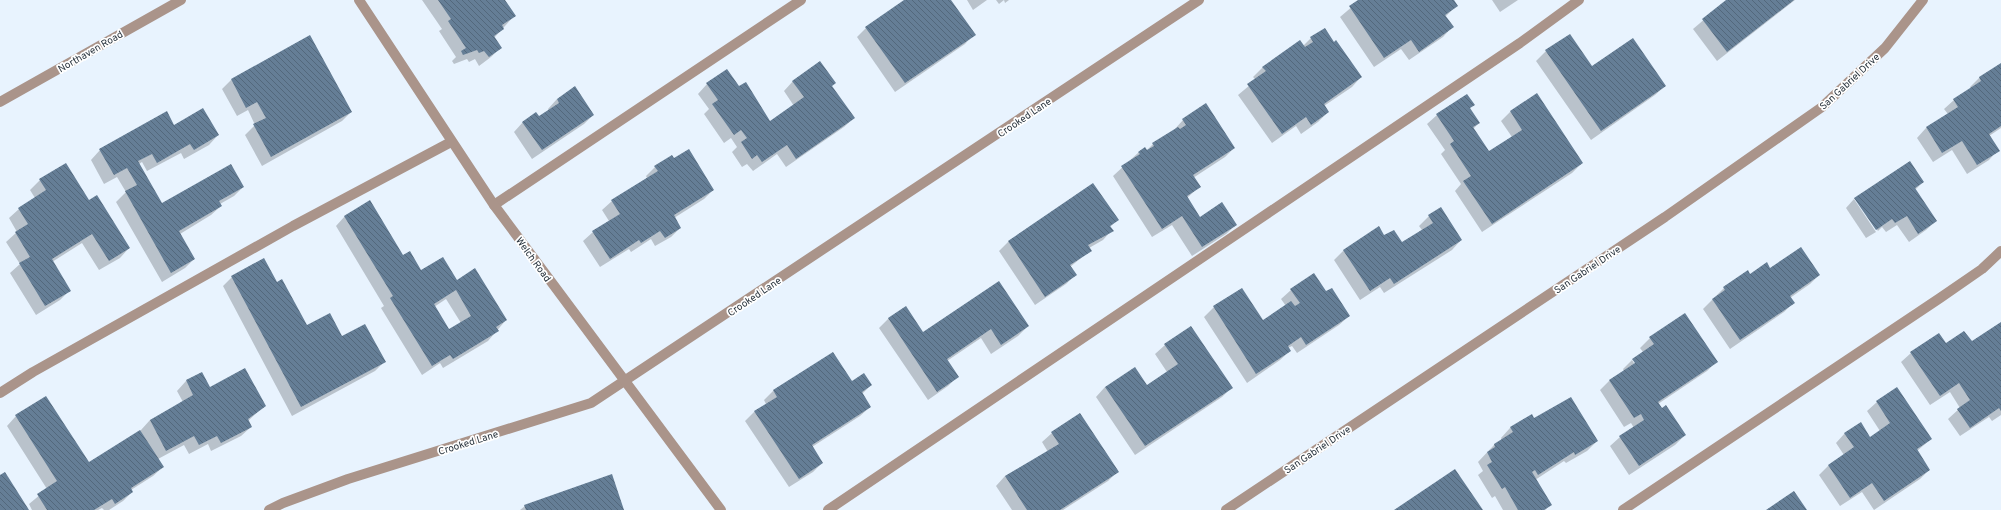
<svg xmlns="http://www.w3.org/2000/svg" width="2001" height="510" font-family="Overpass,sans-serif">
<defs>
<pattern id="building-back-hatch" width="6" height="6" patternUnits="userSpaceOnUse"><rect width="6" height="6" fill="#657e96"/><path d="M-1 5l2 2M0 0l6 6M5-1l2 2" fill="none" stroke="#53687c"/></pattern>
</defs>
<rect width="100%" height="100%" fill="#e8f3fe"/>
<!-- shadow -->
<g fill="#0003" fill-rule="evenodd">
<path d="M422,0H504L514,16L494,38L500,48L491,57L479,66L475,59L469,62L467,59L454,64L452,61L456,57L439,31L442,29Z"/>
<path d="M906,0H950L974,34L965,44L895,92L857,37L866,28Z"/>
<path d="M967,0H987L973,10Z"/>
<path d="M996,0H1009L1005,3L1004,0L999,4Z"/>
<path d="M1360,0H1452L1456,6L1445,17L1452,27L1443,37L1409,60L1401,49L1374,67L1340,17Z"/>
<path d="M1492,0H1518L1500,12Z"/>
<path d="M1727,0H1795L1717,61L1693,29Z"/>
<path d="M310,37L351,112L342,121L262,166L245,135L255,125L248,110L237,116L222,89L231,80Z"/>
<path d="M1311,38L1334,43L1361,77L1352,87L1324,106L1328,112L1318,122L1301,134L1296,126L1272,143L1238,95L1256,80L1253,77L1263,67L1303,46Z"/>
<path d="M1546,51L1592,68L1665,86L1655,95L1591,140L1536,61Z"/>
<path d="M2001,64V128L1989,136L1998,150L1989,160L1967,174L1952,150L1933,162L1917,138L1926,128L1948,114L1944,109L1954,100L1971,89L1970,87L1979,78Z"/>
<path d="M793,81L831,86L854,118L844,127L786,167L777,154L753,171L747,164L742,167L732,152L737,147L731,138L724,143L704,114L709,109L698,94L707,84L739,87L770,122L794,106L784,91Z"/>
<path d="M1537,95L1582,163L1572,173L1482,232L1455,191L1461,184L1441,154L1445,150L1427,124L1437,115L1469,109L1479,123L1473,129L1489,152L1512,137L1501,121L1510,112Z"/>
<path d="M557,99L593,115L584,124L532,159L514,132L523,122L539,118L549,111L548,109Z"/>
<path d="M1183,120L1234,148L1225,157L1193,178L1199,187L1187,198L1200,218L1236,225L1226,234L1192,256L1172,225L1152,237L1113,176L1139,152L1146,151L1153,144L1174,130Z"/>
<path d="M174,126L218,135L209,145L184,159L181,153L147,171L142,162L139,164L162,204L243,187L234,196L220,204L221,206L211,215L180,234L194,259L185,268L162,282L116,202L126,192L117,177L104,184L91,160L100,150Z"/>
<path d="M1909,162L1923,182L1915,190L1936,221L1926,230L1909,242L1897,225L1886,232L1882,227L1878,231L1856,199H1854Z"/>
<path d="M655,167L713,190L704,199L674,218L680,228L671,237L655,246L651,239L631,252L629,249L600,267L583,241L593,232L609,221L602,210L612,201L647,178L646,176Z"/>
<path d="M40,180L88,202L129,248L120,258L99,270L82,243L52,262L70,290L60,300L36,315L10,273L20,264L6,242L17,232L9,218L19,209L35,198L30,190Z"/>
<path d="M1093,184L1117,220L1110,227L1112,230L1103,240L1089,248L1091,250L1070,267L1075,275L1066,284L1035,305L999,251L1008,242Z"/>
<path d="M1854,199L1876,232L1866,238L1846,208Z"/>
<path d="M345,216L403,256L421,271L456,281L506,320L488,341L443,368L440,363L422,375L381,308L384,306L336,226ZM446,299L461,323L448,331L434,307Z"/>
<path d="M1429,216L1461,240L1452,250L1384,293L1380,287L1360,300L1334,260L1344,250L1384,237L1402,244L1422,230L1419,226Z"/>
<path d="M1750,275H1819L1810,284L1790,298L1793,303L1784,312L1730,349L1703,309L1724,288Z"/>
<path d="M232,277L276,283L306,326L384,362L375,371L292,416L223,286Z"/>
<path d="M1241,289L1263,321L1286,306L1281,299L1291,290L1326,292L1349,316L1339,325L1297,353L1292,346L1288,348L1290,351L1280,360L1247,383L1204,317L1214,307Z"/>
<path d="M905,307L923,334L1028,326L1018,336L991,354L981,338L947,361L957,377L948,386L928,400L879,328L888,319Z"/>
<path d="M1685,315L1716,362L1707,371L1658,404L1685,435L1675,445L1629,475L1610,446L1620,437L1634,428L1631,423L1624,427L1600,390L1609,381L1624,371L1623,369L1632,360L1637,368L1634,360H1632L1643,352L1640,348L1650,338Z"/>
<path d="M2001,323V415L1992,421L1989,417L1960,436L1948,419L1960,408L1950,392L1930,405L1901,362L1911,353L1946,345L1971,343Z"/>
<path d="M1165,345L1231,388L1222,397L1135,455L1096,397L1105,387L1146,386L1167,372L1155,354Z"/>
<path d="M833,353L852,382L871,385L862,394L870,407L860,416L812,447L822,463L813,472L789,487L745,421L754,412L766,404L764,400L773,391Z"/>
<path d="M201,373L209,388L264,406L248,421L251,427L241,436L211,451L208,444L189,454L184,445L158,459L163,467L153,476L131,490L132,492L123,501L109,510H104L102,508L98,510H32L29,504L47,489L7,426L16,416L88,464L141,430L150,420L183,402L177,391L186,381Z"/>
<path d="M1897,388L1931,439L1917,451L1929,470L1920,479L1874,510L1862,492L1840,506L1819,475L1828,466L1844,455L1836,443L1845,433L1870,438L1880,431L1867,411L1877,402Z"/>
<path d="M1080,414L1118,471L1108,481L1063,510H1012L996,486L1005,476L1048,452L1042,442L1052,433Z"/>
<path d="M1531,415L1534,420L1597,441L1587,451L1566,463L1564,461L1535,480L1550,505L1545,510H1503L1495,496L1492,498L1478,475L1483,471L1478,462L1494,445L1502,440L1501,438L1510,428Z"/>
<path d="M525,506L623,510H520Z"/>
</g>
<!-- building -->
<g fill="url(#building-back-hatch)" fill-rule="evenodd">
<path d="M438,0H505L516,16L502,25L504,29L494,36L502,48L489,57L484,51L479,53L477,50L463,55L461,51L466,48L448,21L451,19Z"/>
<path d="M904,0H951L976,35L905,83L865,27Z"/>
<path d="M1358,0H1454L1458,6L1445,15L1454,27L1419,52L1411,40L1384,58L1349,6Z"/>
<path d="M1726,0H1794L1727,52L1702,19Z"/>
<path d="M1325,28L1334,42L1336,40L1362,77L1324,104L1329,112L1311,125L1306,117L1282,134L1247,84L1266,71L1262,67L1300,40L1305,47L1313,42L1310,37Z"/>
<path d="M1570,34L1592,66L1633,38L1666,86L1601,131L1545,50Z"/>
<path d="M310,35L352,112L271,157L253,124L266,118L257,102L246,108L231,79Z"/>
<path d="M820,61L836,83L832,86L855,118L796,159L787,145L762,162L757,155L752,159L741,142L747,138L741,130L734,135L712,104L718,100L706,83L727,69L739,86L746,82L770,121L804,97L792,81Z"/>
<path d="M2001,63V126L1989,134L2000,151L1977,165L1962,141L1942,153L1926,127L1958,107L1953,99L1981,81L1979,77Z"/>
<path d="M575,86L594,115L542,150L522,122L536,112L539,116L559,103L557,99Z"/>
<path d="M1537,93L1583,163L1492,224L1463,181L1471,176L1450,144L1454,141L1436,114L1467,94L1475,105L1470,108L1480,123L1473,127L1489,151L1522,130L1510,111Z"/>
<path d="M1206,103L1235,148L1193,175L1201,187L1187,196L1200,217L1222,202L1237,225L1202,247L1182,216L1162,229L1121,166L1140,154L1138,152L1145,147L1147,150L1154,146L1152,143L1178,127L1180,129L1186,125L1182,119Z"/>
<path d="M203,108L219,135L194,150L190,144L157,163L152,154L138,161L162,203L231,164L244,187L219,201L222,206L179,231L195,259L171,273L125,191L137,185L127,168L114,175L99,149L167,111L174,125Z"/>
<path d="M689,149L714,190L674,215L681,228L665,238L660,231L641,243L639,240L610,259L592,231L620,214L611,200L658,171L654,166L672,155L674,158Z"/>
<path d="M1910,161L1924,182L1915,188L1937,221L1918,234L1907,216L1895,223L1892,219L1876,230L1854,198Z"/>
<path d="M66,163L89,200L97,195L130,248L109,261L92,234L52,259L71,291L45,306L19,263L30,257L15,232L28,224L18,208L46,190L39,179Z"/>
<path d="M1093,183L1119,220L1110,226L1114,231L1088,245L1092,251L1070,265L1077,275L1045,297L1008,241Z"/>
<path d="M370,200L403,255L410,251L421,270L443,257L457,280L475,268L507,320L496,327L499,331L453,359L450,355L432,366L390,298L393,296L344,216ZM456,290L471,316L449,329L434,304Z"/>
<path d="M1441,207L1462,240L1394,284L1390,278L1370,291L1343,250L1379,226L1384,235L1394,230L1402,242L1433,223L1428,215Z"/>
<path d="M1801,247L1820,275L1790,296L1795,303L1740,340L1712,299L1725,290L1723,287L1748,270L1750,274L1767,262L1770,268Z"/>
<path d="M264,258L277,282L282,279L307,325L330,313L342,336L365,324L386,362L301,407L231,276Z"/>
<path d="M1314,273L1326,291L1332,288L1350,316L1306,345L1301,337L1288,346L1291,351L1256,374L1213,306L1242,288L1263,320L1291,301L1295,306L1300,303L1290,289Z"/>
<path d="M999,281L1029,326L1001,345L991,329L947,359L959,377L937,392L888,318L906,306L923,332Z"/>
<path d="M1685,313L1718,362L1658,402L1662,408L1666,405L1686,435L1639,466L1619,436L1644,420L1641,414L1634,418L1609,380L1635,363L1632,359L1654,344L1649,337Z"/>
<path d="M2001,322V411L1999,408L1970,428L1957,409L1970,400L1959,383L1940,396L1910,352L1939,333L1946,343L1964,331L1972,341Z"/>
<path d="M1191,326L1233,388L1145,446L1105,387L1135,367L1147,385L1178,364L1164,344Z"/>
<path d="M833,352L852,381L864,373L872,385L862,392L871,407L812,445L823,463L799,479L754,411L777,397L773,390Z"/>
<path d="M245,368L266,406L248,419L252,427L221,443L217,436L199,445L194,436L166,451L150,420L193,395L186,380L202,372L210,387Z"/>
<path d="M1897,387L1932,439L1917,449L1930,470L1884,501L1872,483L1850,498L1828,465L1854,447L1844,433L1861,422L1870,437L1890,423L1876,401Z"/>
<path d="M46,396L89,462L140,430L164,467L131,488L133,492L115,504L112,499L94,510H47L37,494L57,481L15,415Z"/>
<path d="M1571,397L1598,441L1575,455L1574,452L1538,475L1535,470L1532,472L1552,505L1544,510H1518L1505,487L1502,489L1487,465L1492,462L1487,452L1495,447L1494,444L1513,432L1510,427L1532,414L1534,418Z"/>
<path d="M1080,413L1119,472L1060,510H1027L1005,476L1059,444L1051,432Z"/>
<path d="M1455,469L1483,510H1394Z"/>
<path d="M5,472L29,510H0V475Z"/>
<path d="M612,474L624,510H526L524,505Z"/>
<path d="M1794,491L1807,510H1766Z"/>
</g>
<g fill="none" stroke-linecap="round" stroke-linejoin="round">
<!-- service -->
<g stroke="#aa948a" stroke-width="10">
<path d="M494,205L801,0"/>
<path d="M0,393L33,372L293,226L451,142"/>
<path d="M828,510L1520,43L1579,0"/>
<path d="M1623,510L1940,298L1982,269L2001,251"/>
</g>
<!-- minor -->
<g stroke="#aa948a" stroke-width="10">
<path d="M269,510L283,503L348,479L591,403L1199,0"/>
<path d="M1226,510L1665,217L1822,107L1885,48L1923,0"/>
</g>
<!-- tertiary -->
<g stroke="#aa948a" stroke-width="10">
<path d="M359,0L494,205L721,510"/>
<path d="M0,102L181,0"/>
</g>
</g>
<g text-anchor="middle" stroke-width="3.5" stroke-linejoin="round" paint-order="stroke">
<!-- street labels -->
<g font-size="10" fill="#29343e" stroke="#fff">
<text transform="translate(90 51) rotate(-30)" y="4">Northaven Road</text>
<text transform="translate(1849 81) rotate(-43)" y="4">San Gabriel Drive</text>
<text transform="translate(1024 117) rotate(-34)" y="4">Crooked Lane</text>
<text transform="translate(534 259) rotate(54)" y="4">Welch Road</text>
<text transform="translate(1587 269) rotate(-34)" y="4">San Gabriel Drive</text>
<text transform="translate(754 296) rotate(-34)" y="4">Crooked Lane</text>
<text transform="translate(468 442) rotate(-17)" y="4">Crooked Lane</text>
<text transform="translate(1317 449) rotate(-34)" y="4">San Gabriel Drive</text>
</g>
</g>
</svg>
